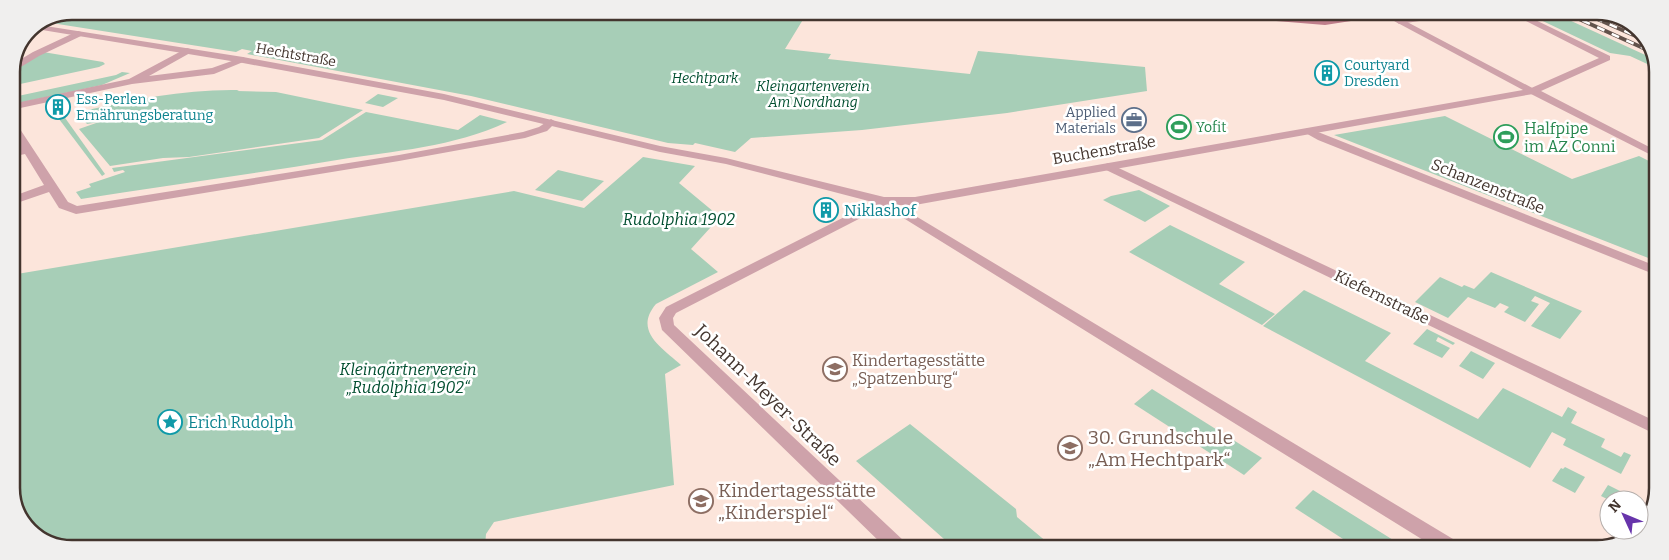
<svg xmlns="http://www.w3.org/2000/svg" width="1669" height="560" font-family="Bitter,serif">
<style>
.green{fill:#a7ceb7}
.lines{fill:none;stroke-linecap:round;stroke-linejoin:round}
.minor{fill:#cea2aa;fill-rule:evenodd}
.tertiary{fill:#cea2aa;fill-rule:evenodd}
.secondary{fill:#be7e8b;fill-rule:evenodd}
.rail-casing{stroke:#62524b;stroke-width:4}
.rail{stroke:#fff;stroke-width:2.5;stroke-dasharray:8;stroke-linecap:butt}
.labels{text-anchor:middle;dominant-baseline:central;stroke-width:5;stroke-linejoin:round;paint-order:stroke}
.far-street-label{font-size:14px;fill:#43352e;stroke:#fff}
.far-culture-label{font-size:14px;fill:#0d838f;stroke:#fff;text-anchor:start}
.far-park-label{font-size:14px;font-style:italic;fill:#004e2f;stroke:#fff}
.far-service-label{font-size:14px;fill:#4e5e75;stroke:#fff;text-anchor:end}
.far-leisure-label{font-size:14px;fill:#27864d;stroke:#fff;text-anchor:start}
.leisure-label{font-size:16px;fill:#27864d;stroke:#fff;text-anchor:start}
.street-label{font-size:16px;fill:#43352e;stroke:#fff}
.culture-label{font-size:16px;fill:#0d838f;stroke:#fff;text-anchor:start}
.park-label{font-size:16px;font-style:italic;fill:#004e2f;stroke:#fff}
.education-label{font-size:16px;fill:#785e54;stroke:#fff;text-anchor:start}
.near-street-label{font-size:19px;fill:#43352e;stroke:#fff}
.near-education-label{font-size:19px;fill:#785e54;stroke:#fff;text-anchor:start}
.rim{fill:none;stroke:#43352e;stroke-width:2.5}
</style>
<rect width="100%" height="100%" fill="#fce5db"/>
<g class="green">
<path d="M72 11 807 13 785 49 831 54 828 59 970 74 978 51 1145 67 1147 91 1007 113 862 130 751 138 735 152 695 143 693 145 668 143 471 96 247 54 252 51 242 49 236 52 45 22Z"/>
<path d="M1528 14H1556L1654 59 1658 69 1630 56 1610 53Z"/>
<path d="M43 52 103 62 105 64 99 67 11 86V74L14 71Z"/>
<path d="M122 72 130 73 102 85 14 104 11 103V89L18 87V96L116 75Z"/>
<path d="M239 90 237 91 276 92 363 110 319 138 189 157 163 158 110 166 79 129 99 122 87 124 82 118 88 116 83 111C135 99 186 89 239 90Z"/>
<path d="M378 94 398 98 383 107 365 103Z"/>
<path d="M366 112 458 130 480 115 507 122C454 147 394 151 337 160 252 174 166 186 81 199L76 192 91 187 89 184 125 172 123 170 114 172 112 168 322 140Z"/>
<path d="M56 115H63L105 174 102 176Z"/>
<path d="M1445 116 1572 179 1639 156 1657 165 1656 261 1334 135Z"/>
<path d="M643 157 695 166 679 183 720 217 691 249 718 272 656 304C633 331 662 348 681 365L665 374 674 485 494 522 486 534 485 546H53L24 525 11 492V275L514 191 584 208Z"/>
<path d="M558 170 604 181 582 201 535 190Z"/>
<path d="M1139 190 1170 206 1145 222 1103 200 1111 196Z"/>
<path d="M1170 225 1245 262 1219 284 1275 314 1262 325 1129 252Z"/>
<path d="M1491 272 1582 311 1560 339 1531 326 1550 303 1535 296 1531 301 1539 304 1525 322 1504 312 1509 307 1500 303 1495 308 1468 297 1448 318 1415 302 1440 277 1462 287 1464 285 1474 289Z"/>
<path d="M1304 290 1391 333 1365 361 1478 419 1503 388 1562 417 1568 407 1577 412 1571 423 1605 439 1601 447 1621 457 1624 452 1631 455 1621 474 1563 445 1566 439 1552 432 1530 468 1263 326Z"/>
<path d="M1427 329 1455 343 1453 345 1438 337 1436 341 1450 348 1442 358 1413 344Z"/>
<path d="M1471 351 1495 363 1483 379 1459 366Z"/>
<path d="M1152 389 1262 458 1244 475 1134 404Z"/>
<path d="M910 424 1016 509 1017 517 1054 548 953 547 856 461Z"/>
<path d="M1565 467 1585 477 1575 493 1552 481 1561 468 1563 469Z"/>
<path d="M1608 485 1638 500H1609L1601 496Z"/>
<path d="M1313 490 1406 548H1357L1295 508Z"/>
</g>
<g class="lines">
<g class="minor">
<path d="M1429 14H1451L1447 17 1399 24 1395 21 1399 18Z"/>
<path d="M1512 14H1523L1610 56V60L1541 91 1657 151V158L1529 93 1528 91 1529 89 1599 58Z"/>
<path d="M78 31 81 32V36L39 56 11 73 13 64 33 52Z"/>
<path d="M187 48 190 49V53L149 76 212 68 243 57 248 60 214 74 132 84 11 110V104L129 79Z"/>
<path d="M551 119 556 122 547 131 525 138 399 161 76 214 59 208 49 192 11 205V197L44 185 25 154 11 157V150L21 148 11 132V120L16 123 68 202 77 206 399 155 523 132 539 127Z"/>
<path d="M1308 128 1656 266V275L1318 140 1302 131Z"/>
<path d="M1108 163 1655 421V434L1104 169 1102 167 1104 165Z"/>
<path d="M884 197 1458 542 1460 548H1436L884 206 676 313 673 318 674 325 904 541 906 547H885L662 330 659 318 666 307Z"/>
</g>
<path class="tertiary" d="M1381 14H1392L1538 91 1533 94 915 205H884L726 164 660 152 444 100 243 63 30 28 39 25 243 57 444 94 660 146 726 158 884 197H915L1523 90Z"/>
<path class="secondary" d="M1222 14C1255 10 1289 18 1323 19 1342 20 1362 14 1381 14L1377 17 1325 25 1226 17Z"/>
<defs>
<g id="rail">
<path d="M1568 14 1652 52"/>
<path d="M1595 18 1647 41"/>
</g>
</defs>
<use href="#rail" class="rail-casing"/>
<use href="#rail" class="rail"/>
</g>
<defs>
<symbol id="building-ring" viewBox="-11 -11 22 22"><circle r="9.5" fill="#fff" stroke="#0f9aa8" stroke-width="1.5"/><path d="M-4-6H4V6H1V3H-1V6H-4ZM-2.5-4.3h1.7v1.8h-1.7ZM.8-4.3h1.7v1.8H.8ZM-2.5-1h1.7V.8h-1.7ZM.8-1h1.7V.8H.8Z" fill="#0f9aa8"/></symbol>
<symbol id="office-ring" viewBox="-11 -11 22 22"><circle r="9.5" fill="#fff" stroke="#5c6f8a" stroke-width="1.5"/><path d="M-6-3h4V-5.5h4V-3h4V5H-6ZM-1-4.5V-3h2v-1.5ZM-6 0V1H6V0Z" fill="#5c6f8a"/></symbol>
<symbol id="stadium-ring" viewBox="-11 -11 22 22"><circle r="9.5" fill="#fff" stroke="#2e9e5b" stroke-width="1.5"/><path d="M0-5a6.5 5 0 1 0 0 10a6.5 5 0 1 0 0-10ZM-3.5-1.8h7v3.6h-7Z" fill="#2e9e5b"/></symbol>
<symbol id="school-ring" viewBox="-11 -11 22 22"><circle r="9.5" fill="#fff" stroke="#8d6e63" stroke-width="1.5"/><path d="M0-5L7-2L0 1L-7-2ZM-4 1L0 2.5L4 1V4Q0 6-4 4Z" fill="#8d6e63"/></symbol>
<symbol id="sight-ring" viewBox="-11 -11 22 22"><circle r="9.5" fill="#fff" stroke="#0f9aa8" stroke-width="1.5"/><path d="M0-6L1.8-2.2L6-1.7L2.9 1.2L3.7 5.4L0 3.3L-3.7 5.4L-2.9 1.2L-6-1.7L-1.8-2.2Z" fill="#0f9aa8"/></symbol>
</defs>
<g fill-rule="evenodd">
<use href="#building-ring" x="1313" y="59" width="28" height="28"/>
<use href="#building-ring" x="44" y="93" width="28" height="28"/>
<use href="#office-ring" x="1120" y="106" width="28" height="28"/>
<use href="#stadium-ring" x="1165" y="113" width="28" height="28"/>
<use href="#stadium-ring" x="1492" y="123" width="28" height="28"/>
<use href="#building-ring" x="812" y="196" width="28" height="28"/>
<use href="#school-ring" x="821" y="355" width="28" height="28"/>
<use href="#sight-ring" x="156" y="408" width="28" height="28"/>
<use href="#school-ring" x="1056" y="434" width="28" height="28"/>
<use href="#school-ring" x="687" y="487" width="28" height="28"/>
</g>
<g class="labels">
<g class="far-street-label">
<text transform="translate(296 55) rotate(10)">Hechtstraße</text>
</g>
<g class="far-culture-label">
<text x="1344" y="65">Courtyard<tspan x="1344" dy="16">Dresden</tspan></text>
<text x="76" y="99">Ess-Perlen -<tspan x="76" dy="16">Ernährungsberatung</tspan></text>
</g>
<g class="far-park-label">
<text x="705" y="78">Hechtpark</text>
<text x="813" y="86">Kleingartenverein<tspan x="813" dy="16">Am Nordhang</tspan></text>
</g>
<g class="far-service-label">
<text x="1116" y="112">Applied<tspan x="1116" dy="16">Materials</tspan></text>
</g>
<g class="far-leisure-label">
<text x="1196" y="127">Yofit</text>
</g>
<g class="leisure-label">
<text x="1524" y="128">Halfpipe<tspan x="1524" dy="18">im AZ Conni</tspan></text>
</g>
<g class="street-label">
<text transform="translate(1104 150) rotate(-10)">Buchenstraße</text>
<text transform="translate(1488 186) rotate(22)">Schanzenstraße</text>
<text transform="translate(1382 297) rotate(26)">Kiefernstraße</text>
</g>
<g class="culture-label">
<text x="844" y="210">Niklashof</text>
<text x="188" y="422">Erich Rudolph</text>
</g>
<g class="park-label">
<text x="679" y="219">Rudolphia 1902</text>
<text x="408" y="369">Kleingärtnerverein<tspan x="408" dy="18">„Rudolphia 1902“</tspan></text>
</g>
<g class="education-label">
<text x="852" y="360">Kindertagesstätte<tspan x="852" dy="18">„Spatzenburg“</tspan></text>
</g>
<g class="near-street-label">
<text transform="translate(768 395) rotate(44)">Johann-Meyer-Straße</text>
</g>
<g class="near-education-label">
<text x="1088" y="437">30. Grundschule<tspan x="1088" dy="22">„Am Hechtpark“</tspan></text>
<text x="718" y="490">Kindertagesstätte<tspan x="718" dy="22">„Kinderspiel“</tspan></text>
</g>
</g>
<path d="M0 0H1669V560H0ZM72 20H1597A52 52 0 0 1 1649 72V488A52 52 0 0 1 1597 540H72A52 52 0 0 1 20 488V72A52 52 0 0 1 72 20Z" fill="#f0efee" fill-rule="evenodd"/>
<path class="rim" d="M72 20H1597A52 52 0 0 1 1649 72V488A52 52 0 0 1 1597 540H72A52 52 0 0 1 20 488V72A52 52 0 0 1 72 20Z"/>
<g transform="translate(1624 515) rotate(314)"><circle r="24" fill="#ffffff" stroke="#b4aeab"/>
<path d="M0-4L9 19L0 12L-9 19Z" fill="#6734ab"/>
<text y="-8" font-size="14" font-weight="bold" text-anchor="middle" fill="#43352e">N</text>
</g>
</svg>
